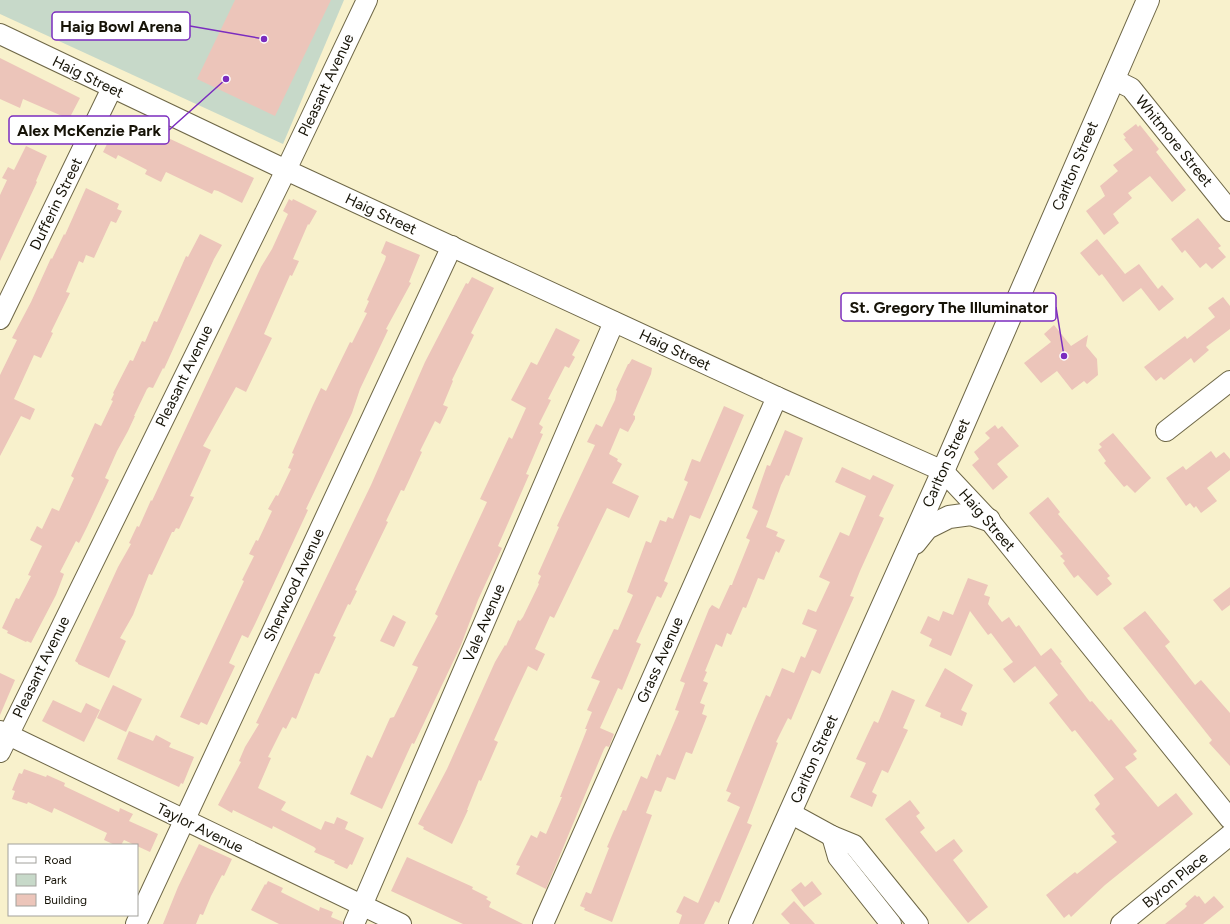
<svg xmlns="http://www.w3.org/2000/svg" width="1230" height="924" font-family="Figtree,sans-serif">
<style>
.green{fill:#c7d9c9}
.building{fill:#ecc5ba}
.lines{fill:none;stroke-linecap:round;stroke-linejoin:round}
.street-casing{stroke:#6e6747;stroke-width:22}
.secondary-casing{stroke:#6e6747;stroke-width:24}
.street{stroke:#fff;stroke-width:20}
.secondary{stroke:#fff;stroke-width:22}
.labels{text-anchor:middle;dominant-baseline:central;stroke-width:3;stroke-linejoin:round;paint-order:stroke}
.street-label{font-size:15px;fill:#161307;stroke:#fff}
.leader{fill:none;stroke:#7b2cbf;stroke-width:1.5}
.callout-dot{fill:#7b2cbf;stroke:#fff;stroke-width:1.5}
.callout{fill:#fff;stroke:#7b2cbf;stroke-width:1.5}
.callout-label{font-size:16px;text-anchor:middle;font-weight:bold;fill:#161307}
</style>
<rect width="100%" height="100%" fill="#f8f1cc"/>
<path class="green" d="M0 0H344L283 144 0 14Z"/>
<g class="building">
<path d="M235 0H331L275 116 197 79Z"/>
<path d="M0 58 80 98 69 119 23 99 20 108 0 99Z"/>
<path d="M123 117 254 178 242 203 218 191 214 190 212 194 166 172 161 182 145 174 147 170 118 155 116 159 103 152 119 120 121 121Z"/>
<path d="M1136 124 1138 127 1140 125 1159 149 1156 152 1186 190 1172 202 1150 176 1128 193 1132 198 1113 214 1119 223 1104 235 1086 211 1105 196 1100 186 1118 171 1113 165 1133 150 1124 139 1126 138 1123 134Z"/>
<path d="M26 146 47 156 36 181 37 182 0 261V195L7 180 2 178 8 167 14 170Z"/>
<path d="M86 188 119 204 117 209 122 211 116 223 111 221 94 258 86 255 83 263 79 261 66 292 70 293 51 332 53 333 41 358 34 355 14 399 35 409 30 420 21 416 0 456V375L17 340 12 338 31 302 51 258 52 259 64 234 65 235Z"/>
<path d="M289 199 292 201 293 199 317 211 309 225 308 224 293 259 299 261 292 276 290 275 264 334 272 338 246 392 236 387 203 446 211 450 190 496 194 497 179 529 176 528 174 532H172L152 575 149 574 133 615 120 638 126 641 109 678 78 664V663L75 661 118 567 131 544 129 543 137 526 139 527 151 500 152 501 261 267 272 249 288 214 283 211Z"/>
<path d="M1198 218 1221 246 1218 248 1226 257 1212 269 1206 263 1200 268 1185 250 1182 253 1171 239Z"/>
<path d="M200 234 222 245 214 259 164 369 163 368 153 388 149 387 147 389 134 416H135L128 431 117 451 105 478 109 480 87 527 79 543 76 541 60 572 64 574 56 595 31 643 27 641 26 642 7 633 8 631 2 628 16 598 19 599 31 576 28 575 42 546 30 540 37 526 42 529 52 508 59 511 74 478 71 476 95 423 101 426 113 401 111 400 114 394 113 393 130 360 133 361 142 341 145 342 154 321 157 322 186 256 188 257Z"/>
<path d="M1097 239 1125 274 1139 264 1158 289 1162 285 1174 299 1159 311 1141 288 1123 302 1102 274 1099 276 1080 253Z"/>
<path d="M386 241 420 255 409 282 411 283 386 329 388 330 360 389 352 413 306 509 308 510 255 624 248 638 242 635 229 663 235 666 207 725 201 722 199 725 180 717 244 581 242 580 254 556 249 554 256 540 258 541 272 511 268 509 276 495 278 496 291 469 288 468 294 454 292 453 313 405 321 388 326 391 350 342 352 343 367 313 364 312 369 301 367 300 385 260 386 256 381 253Z"/>
<path d="M472 277 494 288 471 333 474 335 452 380 453 381 443 405 448 407 440 424 435 421 420 451 422 452 404 491 401 490 386 521 388 522 355 590 357 591 350 605 348 604 333 636 336 637 319 674 315 673 296 719 292 717 286 729 283 727 268 757 271 758 258 788 286 802 281 810 321 830 325 821 334 824 337 817 348 822 345 829 364 838 352 865 350 864 347 869 334 863 335 861 314 852 316 849 314 847 273 826 272 829 233 810 232 813 218 805 241 762 239 761 245 747 259 724 256 723 371 485 425 362 466 283 468 284Z"/>
<path d="M1223 297 1230 306V329L1206 347 1209 350 1194 363 1191 358 1164 380 1161 377 1156 381 1144 367 1185 336 1187 339 1215 317 1208 308Z"/>
<path d="M1054 325 1071 346 1088 335 1086 346 1097 359 1098 375 1087 384 1084 381 1072 390 1057 371 1041 383 1024 363 1051 342 1044 334Z"/>
<path d="M556 328 580 340 572 355 575 357 569 368 565 366 548 399 551 400 539 424 543 427 540 433 543 434 526 474 529 475 498 546 502 548 478 600 461 645 414 744 412 743 382 809 350 794 367 755 372 758 390 718 394 717 417 670 418 667 412 665 438 616 435 614 487 502 480 499 509 437 512 439 526 408 511 400 531 362 537 365Z"/>
<path d="M632 359 652 368 651 374 633 415 635 416V419L628 432 620 428 609 454 618 459 617 461 622 464 612 483 639 496 629 518 607 508 554 618 550 616 535 649 545 654 537 671 528 666 513 698 494 740 498 742 481 781 479 780 467 810H468L452 844 423 829 424 827 418 824 447 769 495 662 505 645 506 646 518 620 520 621 523 617 539 584 538 583 541 576 538 574 559 527 557 526 595 445 587 442 596 424 602 427 615 400 617 391 616 390 628 364H629Z"/>
<path d="M724 406 744 415 700 519 690 515 664 581 668 583 661 598 657 596 636 642 641 644 622 690 618 688 600 728 614 734 609 747 606 746 604 749 546 889 516 874 520 866 516 865 531 835 537 838 540 831 546 834 562 797H560L587 729H585L592 712 587 710 600 681 591 678 614 629 618 630 633 595 627 592 646 541 651 543 660 520 666 522 668 517 673 519 688 482 684 480 692 459 700 462Z"/>
<path d="M995 425 998 429 1002 426 1019 446 997 464 1008 477 993 490 972 465 979 459 974 452 990 438 985 433Z"/>
<path d="M785 430 803 438 789 476 786 475 781 485 766 527 778 532 776 536 785 540 779 553 776 551 764 580 758 578 746 608 743 607 731 635 727 633 722 647 716 644 705 671 707 672 703 681 708 683 700 703 705 705 702 714 707 716 692 754 686 752 675 780 667 777 661 792 655 790 646 813 652 815 612 922 584 910 585 908 580 906 586 892 591 894 609 848 607 847 623 810 626 811 641 776 647 779 657 754 660 756 679 711 675 710 685 683 680 681 709 609 712 605 719 609 730 585H732L733 582 750 540 746 538 758 511 752 508 767 465 770 466Z"/>
<path d="M1113 433 1151 478 1135 493 1127 485 1124 487 1104 463 1106 461 1098 450 1102 447 1099 444Z"/>
<path d="M1211 451 1216 458 1224 452 1230 459V470L1207 488 1217 501 1201 513 1196 506 1194 508 1190 503 1186 506 1166 478 1183 466 1186 470Z"/>
<path d="M842 467 870 480 873 475 894 485 879 516 884 518 860 571 850 596 854 597 823 667 820 674 812 670 791 720 788 718 776 742 778 743 747 823 752 825 719 903 715 901 704 924H679L682 915 676 912 684 896 698 903 740 807 727 801 731 793 726 791 754 723 766 695 770 697 782 668 794 673 801 656 805 658 817 630 802 624 808 609 816 612 830 582 819 577 840 532 849 536 866 496 835 482Z"/>
<path d="M1048 497 1060 512 1058 514 1110 576 1107 578 1112 584 1097 596 1078 575 1074 578 1063 563 1065 561 1060 556 1063 554 1029 513Z"/>
<path d="M968 578 988 585 984 595 990 597 988 604 1002 622 1009 617 1016 627 1019 625 1041 656 1051 648 1062 662 1060 663 1090 702 1092 701 1109 721 1111 719 1137 751 1133 754 1137 759 1125 767 1158 807 1176 793 1193 814 1105 885 1071 917 1069 914 1064 918 1046 895 1075 872 1077 874 1117 842 1111 836 1115 834 1095 809 1100 804 1094 795 1114 779 1075 730 1072 732 1049 703 1058 695 1035 666 1014 683 1003 669 1013 662 991 633 988 635 970 611 951 656 929 646 932 639 920 633 928 616 939 621 943 611 953 615Z"/>
<path d="M1230 587V605L1222 611 1213 600Z"/>
<path d="M1145 611 1170 642 1165 646 1195 685 1201 680 1230 713V766L1209 743 1212 740 1123 628Z"/>
<path d="M393 615 406 622 394 647 380 641Z"/>
<path d="M945 668 973 685 961 710 967 713 962 726 940 717 941 713 925 706Z"/>
<path d="M0 673 15 680 0 715Z"/>
<path d="M113 685 142 699 126 732 97 718Z"/>
<path d="M892 690 915 700 903 728 908 730 888 773 882 770 872 792 877 795 872 807 850 797 866 763 856 759 874 721 878 723Z"/>
<path d="M53 700 81 713 86 703 100 710 84 742 42 721Z"/>
<path d="M129 731 153 741 156 735 171 743 169 747 194 757 183 784 181 783 179 787 117 759Z"/>
<path d="M24 769 46 777 47 775 65 783 64 786 119 812 120 808 133 814 129 821 158 834 150 852 124 840 121 845H115L104 840 107 833 54 808 52 813 28 802 27 804 12 799 15 791 12 790 19 773 22 774Z"/>
<path d="M910 800 920 813 916 816 925 828 920 832 936 852 954 839 963 851 953 860 988 907 968 923 885 819Z"/>
<path d="M199 844 232 859 224 876 222 875 211 896 203 915 200 914 196 924H163L178 887Z"/>
<path d="M407 857 473 887 472 889 488 897 486 899 491 902 489 907 523 924H463L391 891Z"/>
<path d="M268 881 283 888 281 892 319 911 320 907 333 912 331 917 343 922V924H279L251 910 265 884 266 885Z"/>
<path d="M812 881 822 894 804 907 791 890 801 882 805 887Z"/>
<path d="M1195 895 1197 897 1199 896 1205 904 1214 896 1224 907 1203 924H1165L1184 909 1187 906 1185 904Z"/>
<path d="M794 901 815 924H790L781 914Z"/>
</g>
<g class="lines">
<defs>
<g id="street">
<path d="M0 34 286 170 777 397 943 471 989 520 1230 819"/>
<path d="M1113 79 1131 88 1230 211"/>
<path d="M0 319 112 88"/>
<path d="M1166 431 1230 381"/>
<path d="M0 731 401 924"/>
<path d="M0 752 286 170 367 0"/>
<path d="M790 813 832 836 854 845 918 924"/>
<path d="M832 836 838 857 891 924"/>
<path d="M136 924 452 246"/>
<path d="M354 924 614 322"/>
<path d="M543 924 777 397"/>
<path d="M1121 924 1230 835"/>
</g>
<g id="secondary">
<path d="M915 543 927 528 949 517 971 514 989 520"/>
<path d="M740 924 943 471 1148 0"/>
</g>
</defs>
<use href="#street" class="street-casing"/>
<use href="#secondary" class="secondary-casing"/>
<use href="#street" class="street"/>
<use href="#secondary" class="secondary"/>
</g>
<g class="labels">
<g class="street-label">
<text transform="translate(88 77) rotate(26)">Haig Street</text>
<text transform="translate(326 85) rotate(-65)">Pleasant Avenue</text>
<text transform="translate(1174 141) rotate(51)">Whitmore Street</text>
<text transform="translate(1075 166) rotate(-67)">Carlton Street</text>
<text transform="translate(56 204) rotate(-64)">Dufferin Street</text>
<text transform="translate(381 214) rotate(25)">Haig Street</text>
<text transform="translate(675 350) rotate(25)">Haig Street</text>
<text transform="translate(184 376) rotate(-64)">Pleasant Avenue</text>
<text transform="translate(946 463) rotate(-66)">Carlton Street</text>
<text transform="translate(987 520) rotate(49)">Haig Street</text>
<text transform="translate(294 585) rotate(-65)">Sherwood Avenue</text>
<text transform="translate(484 623) rotate(-67)">Vale Avenue</text>
<text transform="translate(660 660) rotate(-66)">Grass Avenue</text>
<text transform="translate(41 667) rotate(-64)">Pleasant Avenue</text>
<text transform="translate(814 759) rotate(-66)">Carlton Street</text>
<text transform="translate(200 828) rotate(26)">Taylor Avenue</text>
<text transform="translate(1175 880) rotate(-39)">Byron Place</text>
</g>
</g>
<path class="leader" d="M264 39L190 26M226 79L169 130M1064 356L1056 307"/>
<g class="callout-dot">
<circle cx="264" cy="39" r="4"/>
<circle cx="226" cy="79" r="4"/>
<circle cx="1064" cy="356" r="4"/>
</g>
<g class="callout">
<rect x="52" y="12" width="138" height="28" rx="4"/>
<rect x="9" y="116" width="160" height="28" rx="4"/>
<rect x="841" y="293" width="215" height="28" rx="4"/>
</g>
<g class="callout-label">
<text x="121" y="32">Haig Bowl Arena</text>
<text x="89" y="136">Alex McKenzie Park</text>
<text x="949" y="313">St. Gregory The Illuminator</text>
</g>
<rect x="8" y="844" width="130" height="72" fill="#ffffff" stroke="#a2a19c"/>
<rect x="16" y="857" width="20" height="6" fill="#ffffff" stroke="#a2a19c"/>
<text x="44" y="864" font-size="12" fill="#161307">Road</text>
<rect x="16" y="874" width="20" height="12" fill="#c7d9c9" stroke="#a2a19c"/>
<text x="44" y="884" font-size="12" fill="#161307">Park</text>
<rect x="16" y="894" width="20" height="12" fill="#ecc5ba" stroke="#a2a19c"/>
<text x="44" y="904" font-size="12" fill="#161307">Building</text>
</svg>
